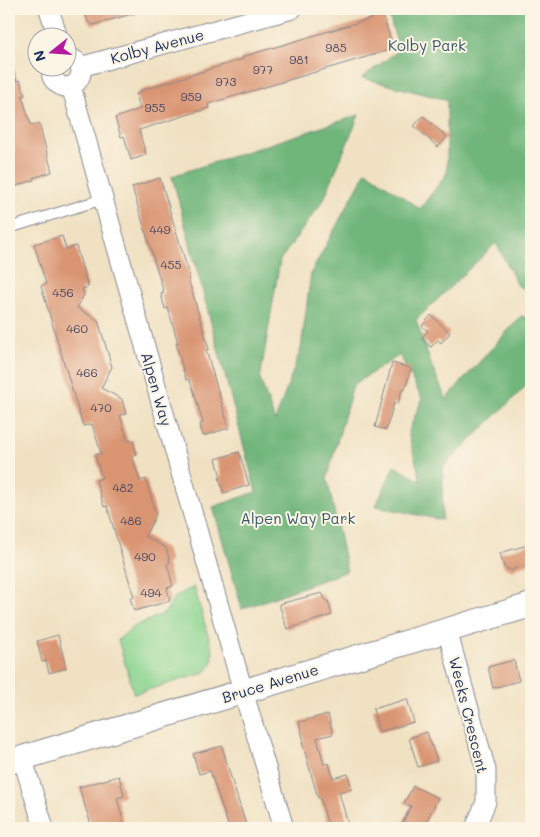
<svg xmlns="http://www.w3.org/2000/svg" width="540" height="837" font-family="Mali,sans-serif">
<style>
.green{fill:#8bd490;stroke:#538277}
.forest{fill:#70b67a;stroke:#46726c}
.building{fill:#d99472}
.lines{fill:none;stroke-linecap:round;stroke-linejoin:round}
.service-casing{stroke:#868890;stroke-width:12}
.minor-casing{stroke:#868890;stroke-width:21}
.tertiary-casing{stroke:#868890;stroke-width:26}
.service{stroke:#fff;stroke-width:10}
.minor{stroke:#fff;stroke-width:19}
.tertiary{stroke:#fff;stroke-width:24}
.labels{text-anchor:middle;dominant-baseline:central;stroke-width:4;stroke-linejoin:round;paint-order:stroke}
.number-label{font-size:12px;fill:#4a4863}
.park-label{font-size:15px;fill:#37586a;stroke:#fcf5e5}
.street-label{font-size:15px;fill:#1b2f5e;stroke:#fcf5e5}
</style>
<rect width="100%" height="100%" fill="#fcf5e5"/>
<filter id="ink" filterUnits="userSpaceOnUse"><feTurbulence type="fractalNoise" baseFrequency=".02" numOctaves="2"/><feDisplacementMap in="SourceGraphic" scale="10" xChannelSelector="R" yChannelSelector="G"/><feConvolveMatrix kernelMatrix="1 2 1 2 8 2 1 2 1" color-interpolation-filters="sRGB"/></filter>
<filter id="wash" filterUnits="userSpaceOnUse"><feTurbulence type="fractalNoise" baseFrequency=".0096" numOctaves="4" result="noise"/><feDisplacementMap in="SourceGraphic" scale="20" xChannelSelector="R" yChannelSelector="G"/><feGaussianBlur stdDeviation="1.12" result="paint"/><feColorMatrix in="noise" values="0 0 0 0 0 0 0 0 0 0 0 0 0 0 0 0 0 1.4 0 .05"/><feComposite in="paint" operator="in"/></filter>
<g filter="url(#wash)">
<rect width="100%" height="100%" fill="#f0e1c2"/>
<path class="green" d="M194 587 213 652 212 664 204 673 134 694 118 640 133 627 165 613 175 597Z"/>
<path class="forest" d="M387 9H531V291L518 286 496 243 416 320 432 367 446 399 521 316 531 318V381L443 467 442 520 376 506 394 466 421 481 408 433 422 399 400 355 353 385 327 478 347 571 242 609 213 507 256 492 172 176 359 115 323 201 280 260 260 379 275 421 301 349 311 273 366 171 420 209 447 173V100L362 78 399 50Z"/>
<g id="blocks">
<g class="building">
<path d="M84 9H135V13L93 25 88 22Z"/>
<path d="M383 15 393 49 208 104 209 108 139 130 146 155 131 160 124 136 121 137 115 118 140 109 136 94 140 93 139 91 243 59 242 57Z"/>
<path d="M9 65H12L17 81 20 80 25 95 22 96 31 125 39 123 52 172 33 178 34 180 16 186 13 176 9 177Z"/>
<path d="M423 116 447 137 438 147 414 126Z"/>
<path d="M160 178 190 277 188 278 209 349 206 350 229 428 203 436 200 424 203 423 194 392 189 379 186 380 180 358 176 343H178L168 308 165 309 161 294 164 293 132 187Z"/>
<path d="M62 236 66 249 76 246 88 287 82 289 84 295 77 308 98 320 112 367 101 388 122 399 126 414 120 415 128 441 133 440 137 454 132 456 140 481 146 479 156 515 145 536 166 548 170 562 167 564 173 586 167 588 170 601 134 611 130 598 134 597 107 506 104 507 96 480 102 478 95 455 101 453 92 424 83 426 41 286 46 284 34 244Z"/>
<path d="M431 315 450 333 441 343 438 340 431 347 421 338 428 331 422 326Z"/>
<path d="M392 363 411 368 405 390 402 389 398 404 394 403 386 430 375 427Z"/>
<path d="M239 452 249 485 224 493 219 478 221 477 216 459Z"/>
<path d="M531 544V563L515 568 513 571 504 567 500 553Z"/>
<path d="M322 593 326 601H328L332 615 287 629 279 604Z"/>
<path d="M58 635 66 668 49 673 46 661 42 662 37 641Z"/>
<path d="M514 660 519 681 493 688 488 667Z"/>
<path d="M407 699 414 722 379 732 373 709Z"/>
<path d="M328 714 333 734 317 738 324 764 329 763 333 778 348 774 352 789 339 792 349 828H330L328 825 320 798H318L302 742H304L299 722Z"/>
<path d="M427 732 437 761 418 767 409 738Z"/>
<path d="M222 746 230 774 247 828H229L210 771 199 774 193 754Z"/>
<path d="M119 776 124 796 117 798 125 828H92L79 787Z"/>
<path d="M413 786 438 798 423 828H400L411 806 404 803Z"/>
</g>
</g>
</g>
<g filter="url(#ink)">
<use href="#blocks" fill-opacity="0" stroke="#868890" stroke-width="1"/>
<g class="lines">
<defs>
<path id="service" d="M9 228 103 199"/>
<g id="minor">
<path d="M49 9 58 38"/>
<path d="M80 67 292 9"/>
<path d="M52 68C51 73 51 78 56 82 73 100 96 65 68 57"/>
<path d="M71 86 243 691 284 828"/>
<path d="M447 630 486 770V802L475 828"/>
<path d="M22 757 44 828"/>
</g>
<path id="tertiary" d="M9 762 531 605"/>
</defs>
<use href="#service" class="service-casing"/>
<use href="#minor" class="minor-casing"/>
<use href="#tertiary" class="tertiary-casing"/>
<use href="#service" class="service"/>
<use href="#minor" class="minor"/>
<use href="#tertiary" class="tertiary"/>
</g>
</g>
<g class="labels">
<g class="number-label">
<text x="336" y="47">985</text>
<text x="299" y="59">981</text>
<text x="263" y="69">977</text>
<text x="226" y="81">973</text>
<text x="191" y="96">959</text>
<text x="155" y="107">955</text>
<text x="160" y="229">449</text>
<text x="171" y="264">455</text>
<text x="63" y="292">456</text>
<text x="77" y="328">460</text>
<text x="87" y="372">466</text>
<text x="101" y="407">470</text>
<text x="123" y="487">482</text>
<text x="131" y="520">486</text>
<text x="145" y="556">490</text>
<text x="151" y="592">494</text>
</g>
<g class="park-label">
<text x="427" y="45">Kolby Park</text>
<text x="298" y="518">Alpen Way Park</text>
</g>
<g class="street-label">
<text transform="translate(157 46) rotate(-15)">Kolby Avenue</text>
<text transform="translate(157 389) rotate(74)">Alpen Way</text>
<text transform="translate(270 683) rotate(-17)">Bruce Avenue</text>
<text transform="translate(469 715) rotate(76)">Weeks Crescent</text>
</g>
</g>
<rect width="540" height="837" fill="none" stroke="#fcf5e5" stroke-width="30"/>
<g transform="translate(52 52) rotate(253)"><circle r="24" fill="#fcf5e5" stroke="#a2a6af"/>
<path d="M0-4L9 19L0 12L-9 19Z" fill="#b5179e"/>
<text y="-8" font-size="14" font-weight="bold" text-anchor="middle" fill="#1b2f5e">N</text>
</g>
</svg>
